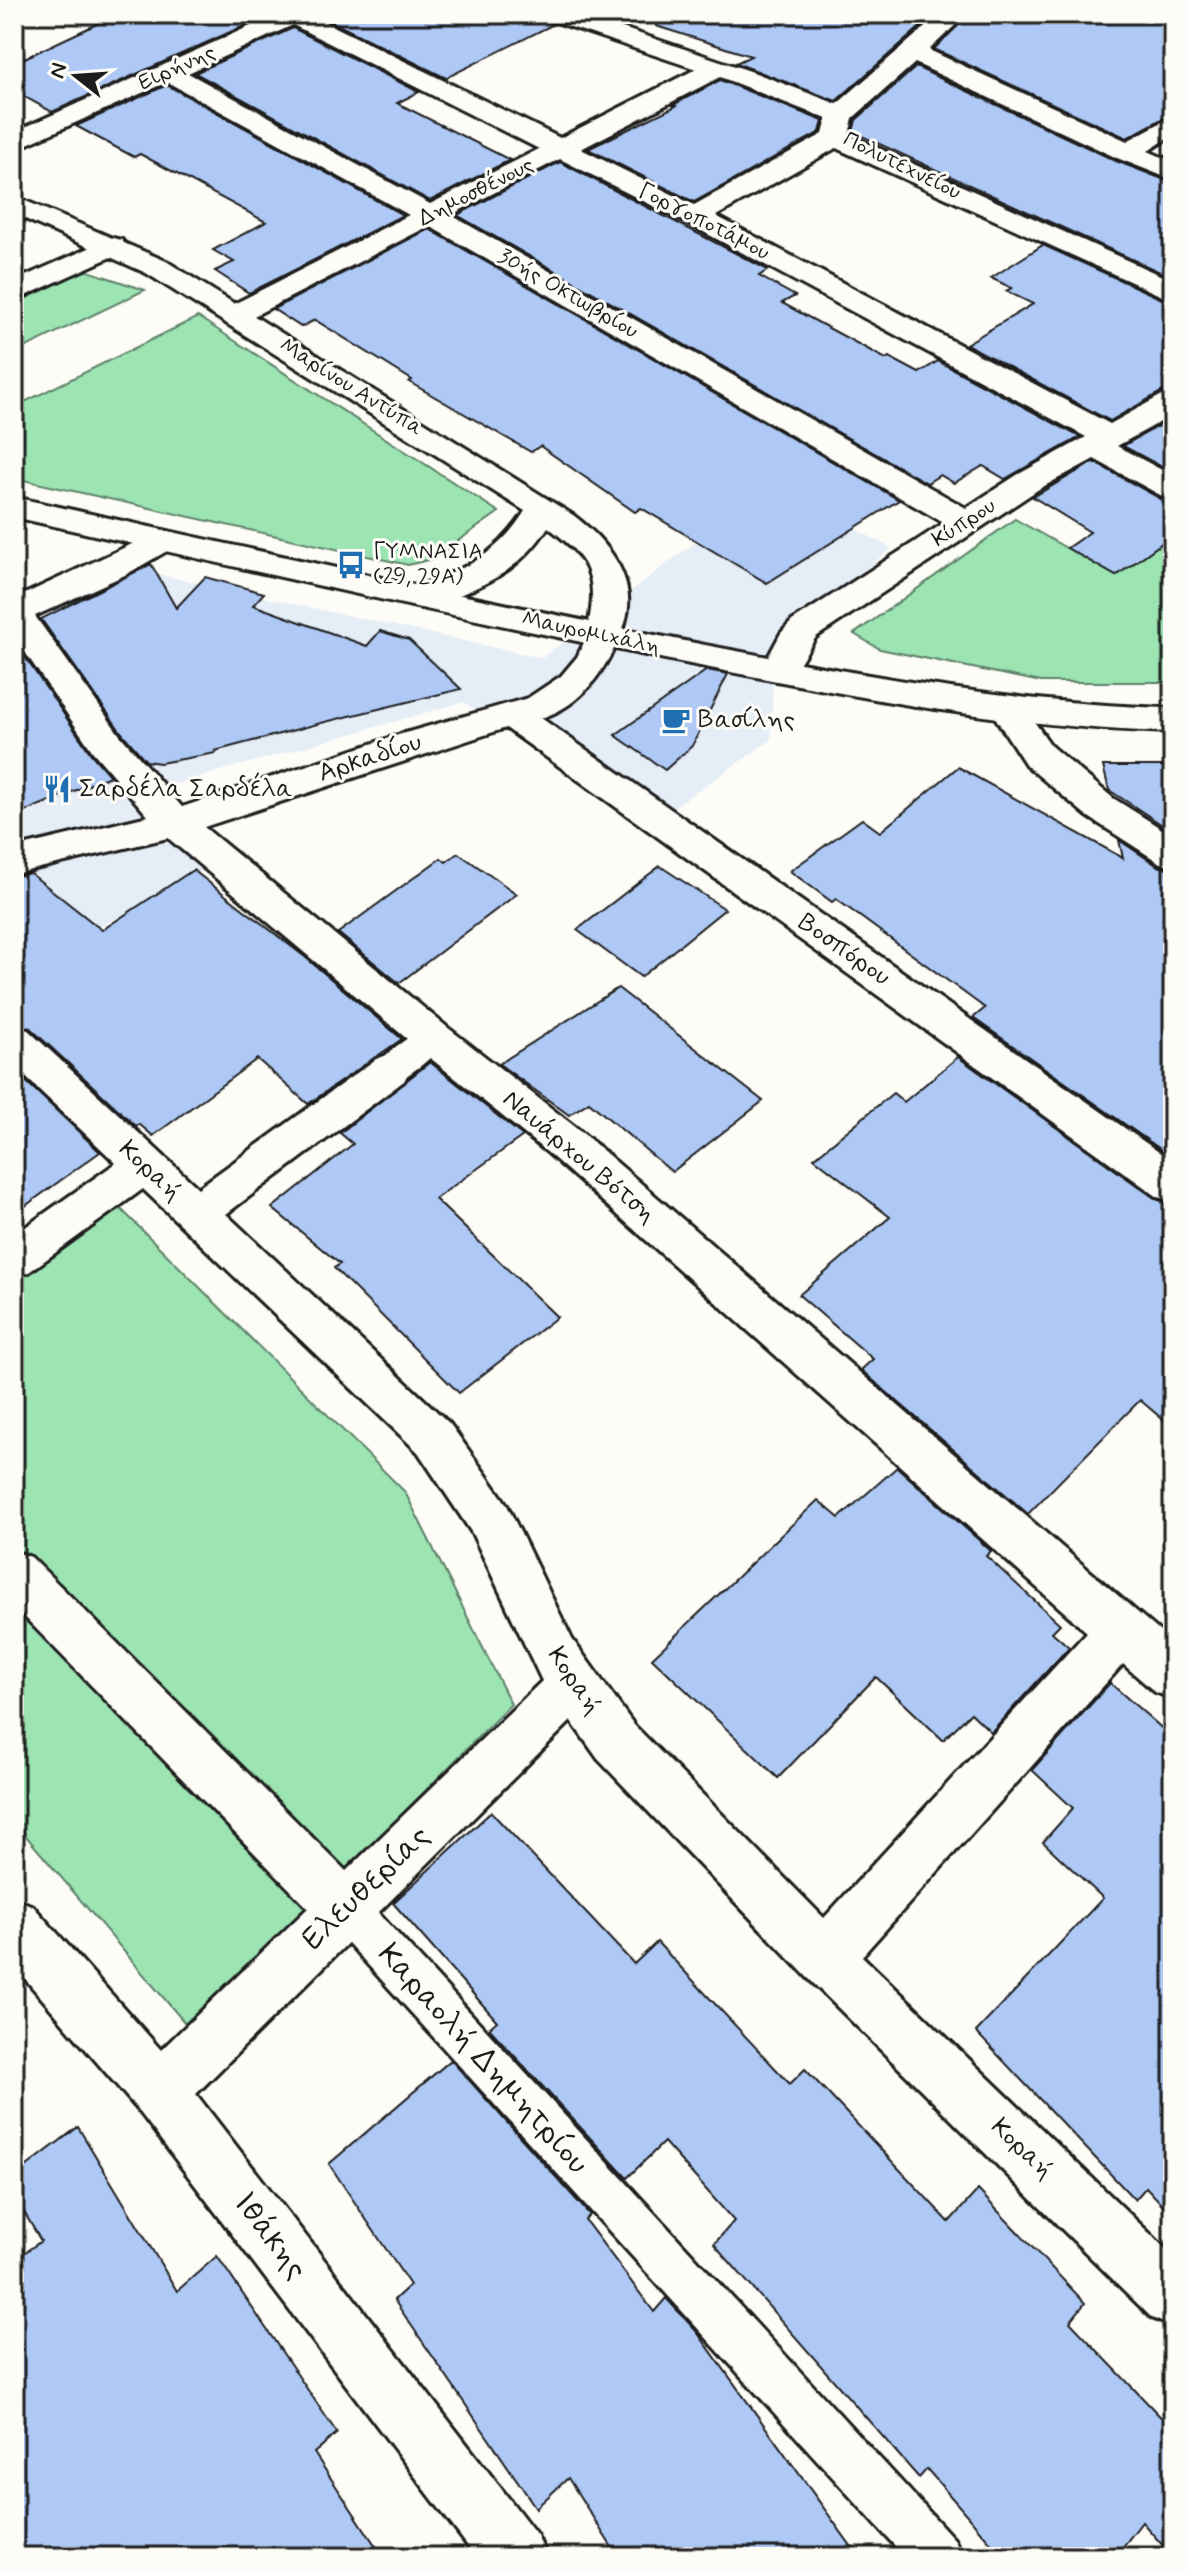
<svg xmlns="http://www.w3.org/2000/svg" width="1187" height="2571" font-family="Mynerve,sans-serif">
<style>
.built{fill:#e5edf7}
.green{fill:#9ce4b2;stroke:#5c8067;stroke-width:2}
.building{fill:#aec9f6;stroke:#1c1c1c;stroke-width:2}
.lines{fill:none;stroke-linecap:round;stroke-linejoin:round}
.service-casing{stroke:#1c1c1c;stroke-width:6}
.minor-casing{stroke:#1c1c1c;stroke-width:6}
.tertiary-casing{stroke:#1c1c1c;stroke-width:6}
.secondary-casing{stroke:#1c1c1c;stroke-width:6}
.service{fill:#fdfcf7;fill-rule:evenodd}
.minor{fill:#fdfcf7;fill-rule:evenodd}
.tertiary{fill:#fdfcf7;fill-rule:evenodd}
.secondary{fill:#fdfcf7;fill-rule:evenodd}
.labels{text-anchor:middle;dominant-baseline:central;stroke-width:6;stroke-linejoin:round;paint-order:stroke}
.far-street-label{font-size:22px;fill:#1c1c1c;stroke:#fdfcf7}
.far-poi-label{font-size:22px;fill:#1c1c1c;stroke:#fdfcf7;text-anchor:start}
.poi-label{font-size:26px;fill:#1c1c1c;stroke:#fdfcf7;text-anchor:start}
.street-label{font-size:26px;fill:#1c1c1c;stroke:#fdfcf7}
.near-street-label{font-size:32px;fill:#1c1c1c;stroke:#fdfcf7}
</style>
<rect width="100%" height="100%" fill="#fdfcf7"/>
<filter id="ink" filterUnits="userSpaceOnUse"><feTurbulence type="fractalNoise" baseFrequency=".0125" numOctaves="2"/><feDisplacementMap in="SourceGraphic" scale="16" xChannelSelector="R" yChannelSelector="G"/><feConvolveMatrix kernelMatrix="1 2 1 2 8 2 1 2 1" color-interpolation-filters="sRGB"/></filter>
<g filter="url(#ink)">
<path class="built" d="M770 486 892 548 774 644 771 740 655 820 463 702 164 787 201 873 14 973V727L116 691 47 607 139 570 542 658Z"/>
<g class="green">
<path d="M85 270 145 290 14 353V304Z"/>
<path d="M198 317 499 512 432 559 408 565 14 478V407Z"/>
<path d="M1015 519 1116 576 1173 535V682H1041L880 649 854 634Z"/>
<path d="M113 1201 405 1492 511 1704 190 2029 14 1822V1274Z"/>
</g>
<g class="building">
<path d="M118 14H270L52 112 14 91V63Z"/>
<path d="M316 14H541L544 21 554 24 446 78Z"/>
<path d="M657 14H935L836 101 736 63 751 56 656 26Z"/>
<path d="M970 14H1173V113L1127 138 934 49Z"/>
<path d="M293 28 419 92 397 103 510 160 430 201 195 73Z"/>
<path d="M916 67 1116 161 1173 183V278L853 132 856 120Z"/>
<path d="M720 80 823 121 820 132 694 202 588 149 676 106 673 105Z"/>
<path d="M167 85 403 215 249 293 215 271 234 262 213 250 266 222 140 154 134 157 76 126Z"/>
<path d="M560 162 768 270 759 276 795 296 782 303 886 359 889 357 919 373 938 361 1080 437 1005 479 983 466 954 483 940 475 927 483 457 215Z"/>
<path d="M429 229 899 500 767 583 641 508 635 512 540 446 531 452 409 382 412 380 315 320 301 327 273 309Z"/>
<path d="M1043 245 1173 304V390L1161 392 1110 421 966 344 1033 304 1006 291 1012 288 991 278Z"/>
<path d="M1173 418V473L1123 446Z"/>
<path d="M1094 462 1161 499 1173 502V535L1116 576 1067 548 1090 532 1033 497Z"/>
<path d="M151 564 176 608 205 577 264 593 253 605 367 646 380 631 409 640 461 689 325 722 215 751 216 753 160 763 146 761 121 732 41 619Z"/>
<path d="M14 641 91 754 110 776 14 816Z"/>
<path d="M707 670 728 674 692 746 665 770 615 735Z"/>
<path d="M1103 766H1173V832L1109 790Z"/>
<path d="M958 767 1123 858 1119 840 1158 866 1173 870V1158L973 1018 985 1008 836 899 832 902 790 871 862 819 880 832Z"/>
<path d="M458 853 517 894 399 983 338 933 441 858 446 862Z"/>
<path d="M660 866 725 909 641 977 577 930Z"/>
<path d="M193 870 305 957 402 1039 308 1104 257 1059 153 1136 139 1124 136 1126 30 1028 14 1023V877L30 873 102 930Z"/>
<path d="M618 988 763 1101 672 1172 589 1102 569 1115 499 1064Z"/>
<path d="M958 1057 1156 1199 1173 1205V1428L1140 1400 1028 1514 861 1370 873 1359 799 1295 890 1217 814 1158 893 1093 904 1102Z"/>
<path d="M430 1062 523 1136 435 1199 557 1317 459 1393 334 1268 340 1264 272 1208 353 1144 340 1133Z"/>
<path d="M14 1070 100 1152 14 1214Z"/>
<path d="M897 1467 991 1551 986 1556 1060 1624 1052 1632 1069 1647 991 1732 971 1713 943 1740 876 1677 778 1778 652 1658 818 1500 839 1518Z"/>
<path d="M1110 1683 1173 1738V2216L1146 2187 1135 2200 976 2032 1103 1898 1043 1842 1073 1808 1032 1770Z"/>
<path d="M491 1812 634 1964 657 1942 790 2084 805 2069 949 2222 978 2190 1085 2303 1070 2322 1173 2430V2557L1142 2522 1115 2557H1003L927 2469 919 2478 714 2244 734 2221 664 2142 627 2178 489 2028 497 2021 393 1903Z"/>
<path d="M451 2060 590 2215 585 2220 654 2312 666 2298 697 2332 859 2557H618L568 2478 536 2508 394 2300 410 2285 329 2164Z"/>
<path d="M78 2127 177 2291 217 2256 337 2433 314 2453 383 2557H14V2260L41 2241 14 2195V2176Z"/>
</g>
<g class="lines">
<defs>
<g id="service">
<path d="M433 1026 444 1030 449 1038C442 1050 405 1081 392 1082 388 1082 382 1080 379 1079L374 1070C384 1052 414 1032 433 1026Z"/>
<path d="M345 1887 360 1893 955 2540 962 2557H905L330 1923 324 1908 330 1893Z"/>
</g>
<g id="minor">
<path d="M277 14H309L560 138 696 69 547 19 544 14H581L753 72 837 104 940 14H967L929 50 1127 141 1173 116V135L1148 151 1173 162V180L1117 158 915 63 853 118 849 135 1173 281V301L836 148 716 216 1110 424 1162 395 1173 393V415L1117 446 1173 476V499L1162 496 1094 459 1039 489 816 637 790 678 778 681 766 678 761 670 781 633 792 621 944 523 429 226 244 321 234 324 224 321 219 315 224 309 409 215 167 82 14 150V132ZM293 25 539 149 430 204 188 73ZM720 77 827 119 823 134 694 205 581 149ZM560 159 685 222 1086 437 1017 475 966 508 451 215Z"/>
<path d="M112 238 122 240 126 246 122 252 14 301V281Z"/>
<path d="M162 530 174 533 178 540 174 547 127 574 35 616 119 734 182 807 398 735 528 698 561 676 577 657 591 628 603 625 615 628 620 636C604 672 581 706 541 718L1173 1162V1202L1158 1197 506 728 204 827 447 1027 578 1129 1173 1643V1699L1155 1692 1123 1664 862 1956 1173 2256V2327L1152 2318 806 1976 598 1759 571 1721 196 2094 537 2535 547 2557H476L139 2111 14 1966V1898L33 1906 161 2050 308 1908 14 1606V1551L31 1557 346 1871 542 1681 472 1533 418 1452 143 1189 29 1272 14 1277V1235L116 1163 14 1066V1026L28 1030 198 1188 376 1059 390 1054 404 1059 410 1070 404 1081 226 1214 450 1424 506 1503 572 1639 634 1725 824 1918 1087 1632 548 1153 419 1049 168 838 14 874V848L148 816 93 752 14 636V599Z"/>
<path d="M1009 699 1021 703 1052 747 1113 798 1173 836V867L1160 863 1087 816 1026 765 991 711 997 703Z"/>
</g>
<path id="tertiary" d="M14 196 166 261 573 515C614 546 648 592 615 644L603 647 591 644 586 636C599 580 593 561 548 527 517 574 483 586 433 605L421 608 409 605 404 597 409 589C460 571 495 559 525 511L146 273 14 214Z"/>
<path id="secondary" d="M14 497C242 547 471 599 700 644 857 674 1013 704 1173 708V732C1013 728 857 697 700 666 470 621 242 568 14 517Z"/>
</defs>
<use href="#service" class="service-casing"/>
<use href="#minor" class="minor-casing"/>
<use href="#tertiary" class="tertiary-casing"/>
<use href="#secondary" class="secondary-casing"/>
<use href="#service" class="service"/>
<use href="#minor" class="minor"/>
<use href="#tertiary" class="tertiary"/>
<use href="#secondary" class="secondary"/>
</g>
</g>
<defs>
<symbol id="bus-bare" viewBox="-9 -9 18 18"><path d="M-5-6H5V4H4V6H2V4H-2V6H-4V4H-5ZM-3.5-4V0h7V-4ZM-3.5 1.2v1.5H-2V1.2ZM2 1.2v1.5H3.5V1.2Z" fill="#1f6fb2" stroke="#fdfcf7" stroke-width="2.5" paint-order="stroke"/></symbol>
<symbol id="cafe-bare" viewBox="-9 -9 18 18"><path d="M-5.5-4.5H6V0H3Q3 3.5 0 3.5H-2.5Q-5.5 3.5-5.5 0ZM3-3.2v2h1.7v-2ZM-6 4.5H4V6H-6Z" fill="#1f6fb2" stroke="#fdfcf7" stroke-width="2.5" paint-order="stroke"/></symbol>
<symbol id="restaurant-bare" viewBox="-9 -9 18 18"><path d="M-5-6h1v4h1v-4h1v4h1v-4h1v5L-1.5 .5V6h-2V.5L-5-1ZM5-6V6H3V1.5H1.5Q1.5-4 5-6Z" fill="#1f6fb2" stroke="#fdfcf7" stroke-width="2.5" paint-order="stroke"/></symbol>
</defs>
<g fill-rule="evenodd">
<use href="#bus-bare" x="331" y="545" width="40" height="40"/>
<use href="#cafe-bare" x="656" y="700" width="40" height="40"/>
<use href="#restaurant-bare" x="37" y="769" width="40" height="40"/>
</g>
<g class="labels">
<g class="far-street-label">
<text transform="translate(177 68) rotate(-24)">Ειρήνης</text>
<text transform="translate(902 166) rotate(26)">Πολυτεχνείου</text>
<text transform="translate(476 192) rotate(-27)">Δημοσθένους</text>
<text transform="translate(704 222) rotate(27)">Γοργοποτάμου</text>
<text transform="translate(568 294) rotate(30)">30ής Οκτωβρίου</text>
<text transform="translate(351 387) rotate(32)">Μαρίνου Αντύπα</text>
<text transform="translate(964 523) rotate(-33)">Κύπρου</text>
<text transform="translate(591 633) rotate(12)">Μαυρομιχάλη</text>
</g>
<g class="far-poi-label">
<text x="373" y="552">ΓΥΜΝΑΣΙΑ<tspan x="373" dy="25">(29, 29Α)</tspan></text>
</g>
<g class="poi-label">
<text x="698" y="720">Βασίλης</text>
<text x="79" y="789">Σαρδέλα Σαρδέλα</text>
</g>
<g class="street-label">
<text transform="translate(370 758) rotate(-18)">Αρκαδίου</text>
<text transform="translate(844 950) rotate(35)">Βοσπόρου</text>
<text transform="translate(579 1157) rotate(40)">Ναυάρχου Βότση</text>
<text transform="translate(150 1171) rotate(43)">Κοραή</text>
<text transform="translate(574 1681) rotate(56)">Κοραή</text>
<text transform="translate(1022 2149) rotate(44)">Κοραή</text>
</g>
<g class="near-street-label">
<text transform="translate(366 1888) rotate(-44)">Ελευθερίας</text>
<text transform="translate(483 2059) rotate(48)">Καραολή Δημητρίου</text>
<text transform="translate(270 2236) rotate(53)">Ιθάκης</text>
</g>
</g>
<rect width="1187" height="2571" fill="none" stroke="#fdfcf7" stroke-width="48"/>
<rect x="24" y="24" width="1139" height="2523" fill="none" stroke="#1c1c1c" stroke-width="3" filter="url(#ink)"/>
<g transform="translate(76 76) rotate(287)" stroke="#fdfcf7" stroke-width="6" paint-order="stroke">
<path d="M0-6L14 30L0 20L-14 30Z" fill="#1c1c1c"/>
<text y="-12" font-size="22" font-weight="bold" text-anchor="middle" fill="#1c1c1c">N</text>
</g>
</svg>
